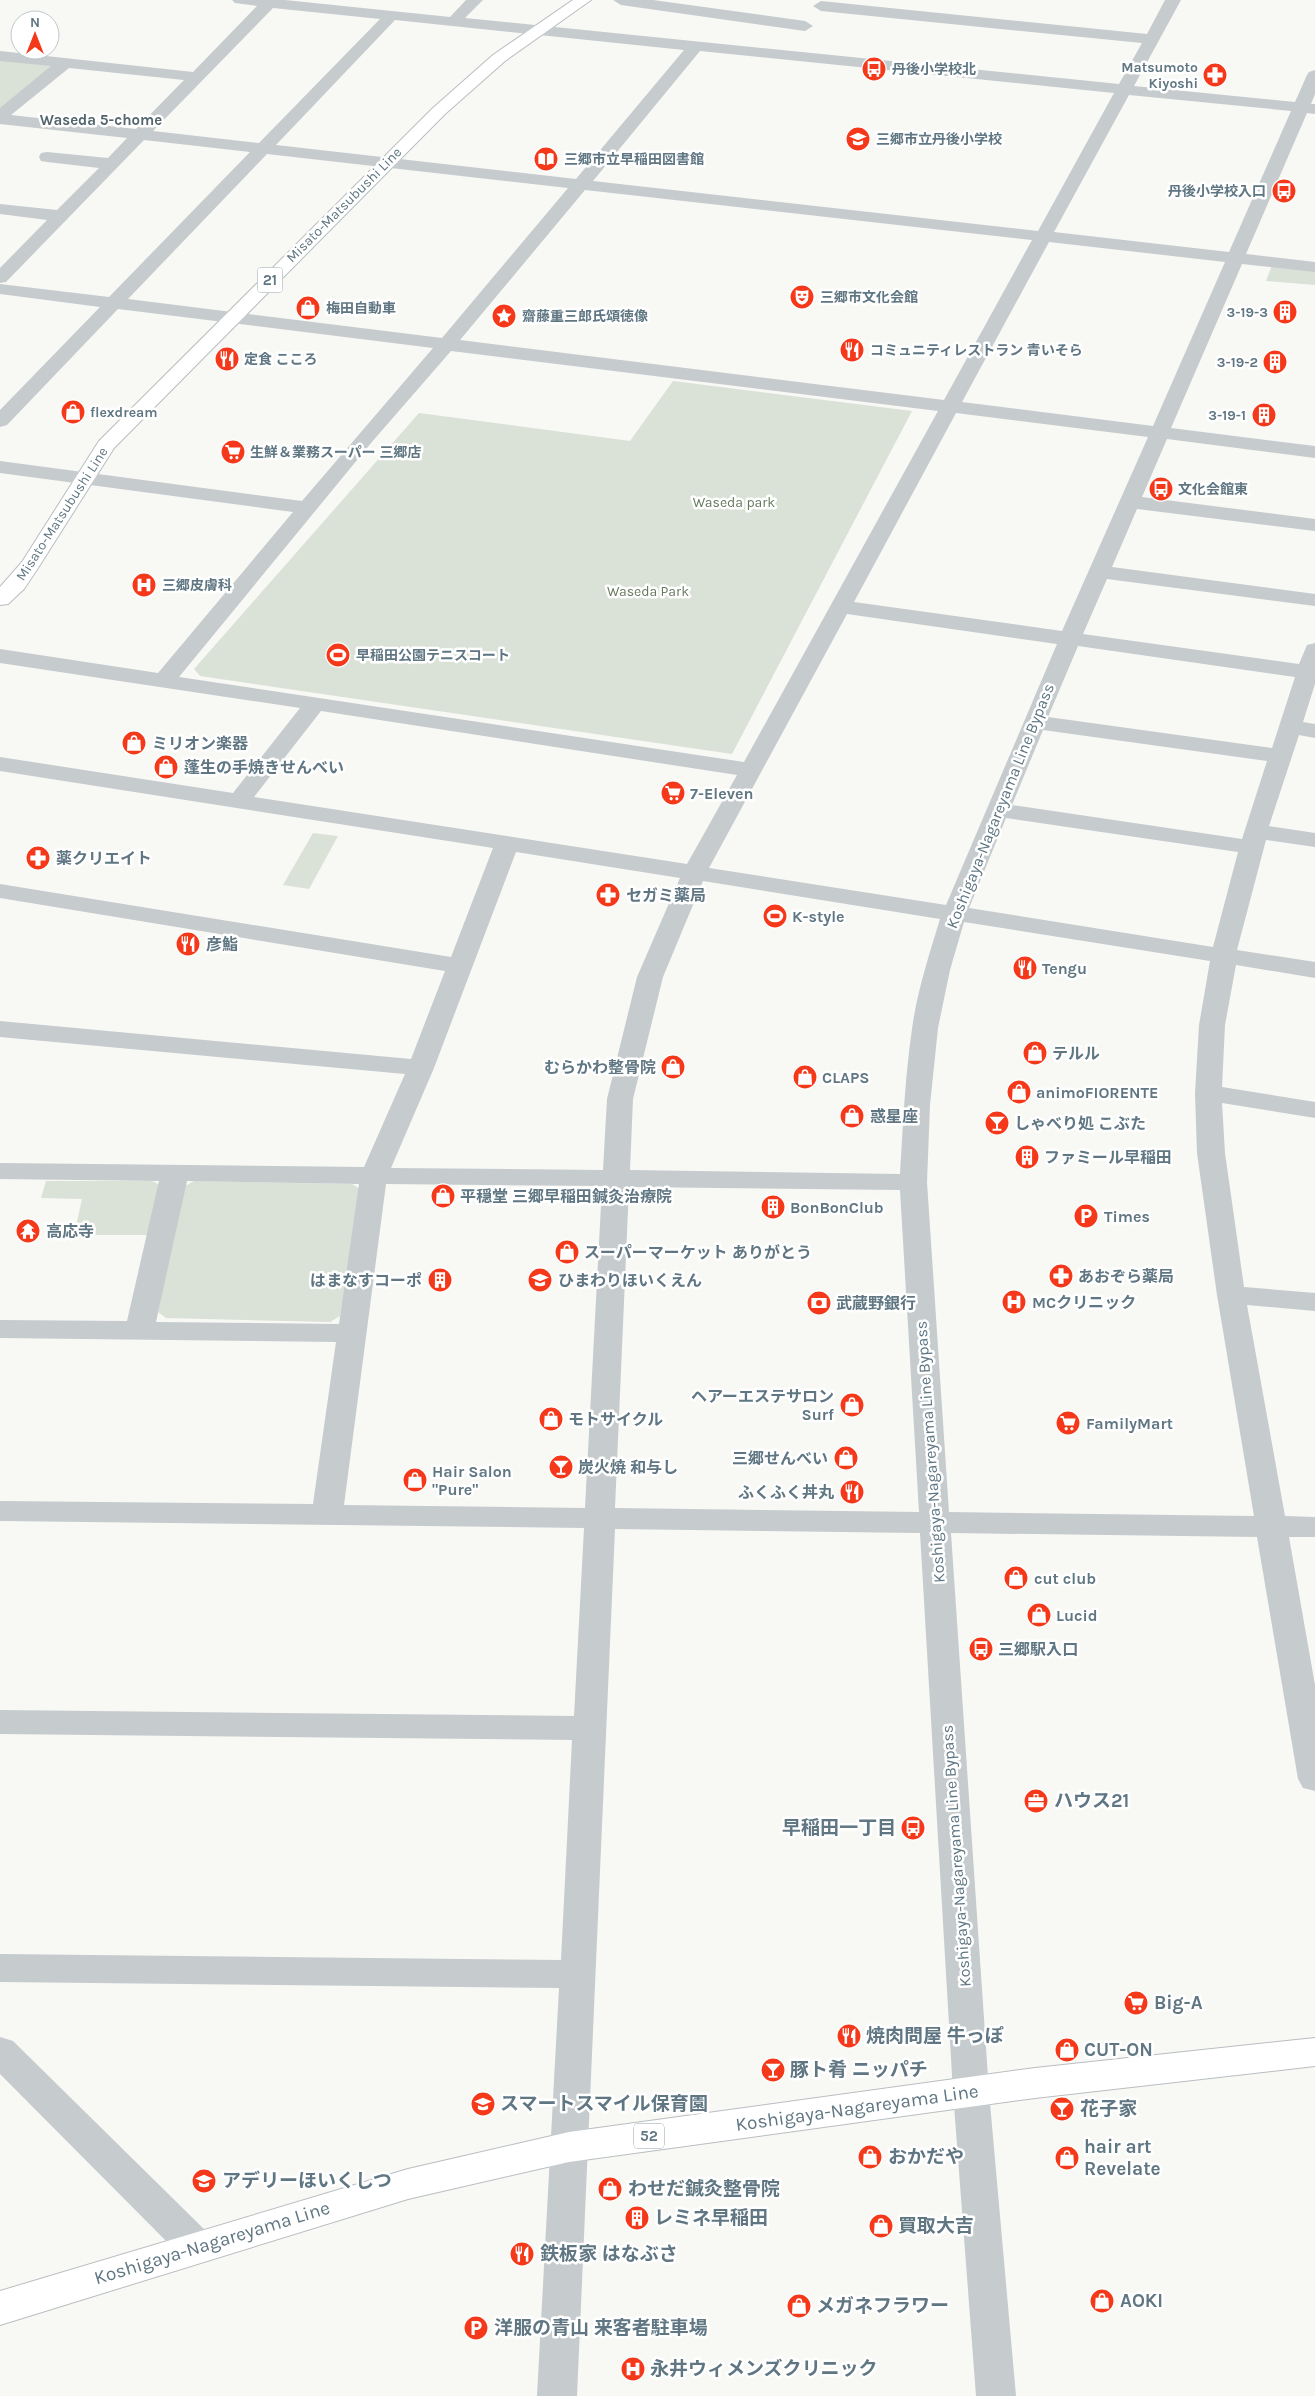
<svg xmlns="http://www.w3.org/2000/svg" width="1315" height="2396" font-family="Karla,'Noto Sans JP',sans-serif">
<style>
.green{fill:#dae1d6}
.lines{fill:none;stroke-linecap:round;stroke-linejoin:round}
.major-casing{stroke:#b8bec1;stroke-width:2}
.minor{fill:#c6cbce;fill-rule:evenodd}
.major{fill:#fff;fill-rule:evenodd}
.labels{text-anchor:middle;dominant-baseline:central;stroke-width:5;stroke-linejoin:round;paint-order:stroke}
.far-poi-label{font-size:14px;font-weight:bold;fill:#607783;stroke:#fff;text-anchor:start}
.far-street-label{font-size:14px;fill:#607783;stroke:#fff}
.far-park-label{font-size:14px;fill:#677a60;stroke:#fff}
.far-neighbourhood-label{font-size:15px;font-weight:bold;fill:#53646d;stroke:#fff}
.shield{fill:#fff;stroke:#90a0a8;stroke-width:1}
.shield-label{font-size:15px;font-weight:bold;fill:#607783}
.poi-label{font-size:16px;font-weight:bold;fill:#607783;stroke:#fff;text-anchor:start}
.street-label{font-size:16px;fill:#607783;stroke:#fff}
.near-poi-label{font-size:19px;font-weight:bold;fill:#607783;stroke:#fff;text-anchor:start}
.near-street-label{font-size:19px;fill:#607783;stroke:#fff}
</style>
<rect width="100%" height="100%" fill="#f8f8f5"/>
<g class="green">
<path d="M0 59 56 65 0 110Z"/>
<path d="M1272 265 1315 270V285L1266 281Z"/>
<path d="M673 381 912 411 732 754 200 676 194 669 419 413 630 441Z"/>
<path d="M313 833 338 836 309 889 283 885Z"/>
<path d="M46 1181H152L164 1187 155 1235H74L82 1199 41 1198Z"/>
<path d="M194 1181 352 1184 360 1189 340 1316 330 1322 166 1318 158 1312 185 1186Z"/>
</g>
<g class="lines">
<defs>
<g id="major">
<path d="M573 0H591L505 61 445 114 114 448 38 568 24 589 8 604 0 605V587L22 562 99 441 433 108 493 55Z"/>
<path d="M1315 2038V2066L1035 2098 569 2162 408 2199 0 2325V2291L408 2169 569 2132 1035 2068Z"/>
</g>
</defs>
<use href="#major" class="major-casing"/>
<g class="minor">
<path d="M232 0H285L450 17 466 0H483L465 18 1119 84 1142 43 821 11 813 6 821 1 1147 34 1165 0H1181L1134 86 1295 102 1307 75 1309 72 1315 70V94L1311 104H1315V114L1307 113 1246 254 1315 262V272L1242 264 1171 428 1315 446V458L1167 439 1142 497 1315 519V531L1137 509 1112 567 1315 594V606L1107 579 1083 634 1299 664 1307 645 1315 643V684L1303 722 1315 724V738L1299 735 1269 826 1315 833V847L1266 840 1237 950 1315 962V978L1236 965 1225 1025 1222 1087 1315 1102V1118L1222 1103 1225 1153 1244 1287 1315 1293V1311L1247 1305 1285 1516 1315 1517V1537H1289L1315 1685V1791L1303 1788 1298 1779 1257 1537 951 1533 989 2092 1016 2396H976L953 2092 920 1533 615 1529 577 2396H537L559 1988 0 1982V1954L561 1960 572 1740 0 1734V1710L574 1716 584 1528 0 1521V1501L313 1504 336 1342 0 1338V1320L127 1321 159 1181 0 1179V1163L364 1167 405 1074 0 1037V1021L411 1059 445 971 0 898V884L451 957 493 848 0 771V757L233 793 300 708 0 663V649L158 673 293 512 0 473V461L302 501 433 348 118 309 7 425 0 427V410L100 307 0 294V284L109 297 250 152 144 140 6 282 0 283V268L47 220 0 214V204L57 210 99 168 47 162 41 161 39 157 41 153 47 152 108 158 127 138 0 124V108L51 66 0 61V51L193 72 257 6 235 3ZM273 8 380 19 259 143 153 131ZM395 20 684 50 576 179 276 145ZM700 51 1114 93 1038 231 593 181ZM69 68 184 80 136 129 11 115ZM1129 95 1291 111 1229 252 1054 232ZM267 154 568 188 442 338 128 299ZM585 190 1032 240 944 400 460 340ZM1049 242 1225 262 1153 426 962 402ZM451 351 938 411 744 762 179 677 371 443ZM956 413 1148 437 1062 631 854 602ZM847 614 1057 644 946 905 709 868ZM1078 646 1295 677 1272 748 1048 717ZM321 711 737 775 687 864 254 797ZM1043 730 1267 761 1242 839 1012 805ZM1006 818 1238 852 1213 947 969 908ZM516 852 680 878 637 977 607 1099 603 1170 391 1168 434 1068ZM703 881 940 919C929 955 917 992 912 1029 905 1077 903 1125 900 1174L630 1170 633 1099 663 977ZM964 922 1210 961 1199 1025 1195 1093 1197 1153 1217 1295 1254 1516 949 1512 927 1182 930 1105 938 1028 950 970ZM187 1181 359 1184 339 1324 156 1322ZM386 1184 602 1186 585 1508 344 1505ZM629 1187 900 1190 919 1512 615 1508Z"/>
<path d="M613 0H653L805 21 813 26 805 31 621 5Z"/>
<path d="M0 2037 13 2041 211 2236 216 2247 211 2258 197 2263 183 2258 0 2074Z"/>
</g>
<use href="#major" class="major"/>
</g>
<defs>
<symbol id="bus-disc" viewBox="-11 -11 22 22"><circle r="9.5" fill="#f43819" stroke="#fff"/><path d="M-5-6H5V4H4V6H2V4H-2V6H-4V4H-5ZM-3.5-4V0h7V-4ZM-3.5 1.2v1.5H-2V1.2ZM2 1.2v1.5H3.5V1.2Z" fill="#fff"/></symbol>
<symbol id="pharmacy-disc" viewBox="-11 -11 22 22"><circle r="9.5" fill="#f43819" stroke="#fff"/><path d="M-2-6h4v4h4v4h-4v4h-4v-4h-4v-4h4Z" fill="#fff"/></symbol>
<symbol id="school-disc" viewBox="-11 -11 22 22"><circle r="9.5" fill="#f43819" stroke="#fff"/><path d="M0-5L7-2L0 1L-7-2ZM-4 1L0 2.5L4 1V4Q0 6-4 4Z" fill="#fff"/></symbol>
<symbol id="library-disc" viewBox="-11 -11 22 22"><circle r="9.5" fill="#f43819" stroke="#fff"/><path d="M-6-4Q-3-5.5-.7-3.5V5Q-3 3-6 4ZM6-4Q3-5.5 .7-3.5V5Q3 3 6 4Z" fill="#fff"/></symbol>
<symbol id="theatre-disc" viewBox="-11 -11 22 22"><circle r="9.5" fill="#f43819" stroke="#fff"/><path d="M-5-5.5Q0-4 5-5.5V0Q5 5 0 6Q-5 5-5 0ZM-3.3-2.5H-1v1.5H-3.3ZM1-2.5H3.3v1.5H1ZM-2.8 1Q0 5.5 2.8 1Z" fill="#fff"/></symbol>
<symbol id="shop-disc" viewBox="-11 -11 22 22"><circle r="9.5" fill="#f43819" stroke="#fff"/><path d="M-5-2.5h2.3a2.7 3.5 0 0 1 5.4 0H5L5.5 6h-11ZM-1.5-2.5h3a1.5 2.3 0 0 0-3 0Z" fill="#fff"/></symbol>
<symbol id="building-disc" viewBox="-11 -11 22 22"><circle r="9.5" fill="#f43819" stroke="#fff"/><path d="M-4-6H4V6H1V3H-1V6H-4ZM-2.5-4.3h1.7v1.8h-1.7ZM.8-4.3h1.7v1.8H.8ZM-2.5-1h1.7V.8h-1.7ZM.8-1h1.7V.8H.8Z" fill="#fff"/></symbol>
<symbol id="sight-disc" viewBox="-11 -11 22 22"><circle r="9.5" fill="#f43819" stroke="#fff"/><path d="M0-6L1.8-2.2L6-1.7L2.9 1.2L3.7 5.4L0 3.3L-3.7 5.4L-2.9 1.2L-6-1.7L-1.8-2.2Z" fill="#fff"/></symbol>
<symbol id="restaurant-disc" viewBox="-11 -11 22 22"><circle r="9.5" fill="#f43819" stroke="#fff"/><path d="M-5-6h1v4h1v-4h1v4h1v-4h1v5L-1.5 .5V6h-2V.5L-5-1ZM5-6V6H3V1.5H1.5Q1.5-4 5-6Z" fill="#fff"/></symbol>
<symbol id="supermarket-disc" viewBox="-11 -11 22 22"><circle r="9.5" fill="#f43819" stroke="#fff"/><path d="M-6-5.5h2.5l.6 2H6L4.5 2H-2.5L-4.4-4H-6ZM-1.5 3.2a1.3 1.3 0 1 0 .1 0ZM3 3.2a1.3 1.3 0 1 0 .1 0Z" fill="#fff"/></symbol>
<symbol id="hospital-disc" viewBox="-11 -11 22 22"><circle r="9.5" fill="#f43819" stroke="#fff"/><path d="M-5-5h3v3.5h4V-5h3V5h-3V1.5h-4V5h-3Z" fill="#fff"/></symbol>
<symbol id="stadium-disc" viewBox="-11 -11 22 22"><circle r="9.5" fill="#f43819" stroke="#fff"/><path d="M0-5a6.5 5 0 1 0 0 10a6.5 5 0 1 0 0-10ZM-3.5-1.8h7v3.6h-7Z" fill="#fff"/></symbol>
<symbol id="bar-disc" viewBox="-11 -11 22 22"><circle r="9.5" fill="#f43819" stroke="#fff"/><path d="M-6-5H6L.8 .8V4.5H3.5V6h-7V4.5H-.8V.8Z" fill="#fff"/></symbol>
<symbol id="parking-disc" viewBox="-11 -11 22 22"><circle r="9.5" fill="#f43819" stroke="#fff"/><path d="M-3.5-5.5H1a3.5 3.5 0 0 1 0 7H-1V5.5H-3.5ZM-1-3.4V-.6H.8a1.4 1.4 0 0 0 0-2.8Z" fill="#fff"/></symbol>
<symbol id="temple-disc" viewBox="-11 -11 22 22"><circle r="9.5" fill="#f43819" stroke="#fff"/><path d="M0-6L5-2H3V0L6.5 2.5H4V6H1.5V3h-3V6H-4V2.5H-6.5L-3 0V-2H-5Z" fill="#fff"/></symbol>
<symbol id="bank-disc" viewBox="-11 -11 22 22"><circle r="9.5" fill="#f43819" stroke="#fff"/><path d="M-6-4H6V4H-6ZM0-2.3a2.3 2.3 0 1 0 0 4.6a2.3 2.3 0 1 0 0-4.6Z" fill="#fff"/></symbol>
<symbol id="office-disc" viewBox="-11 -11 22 22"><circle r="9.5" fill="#f43819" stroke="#fff"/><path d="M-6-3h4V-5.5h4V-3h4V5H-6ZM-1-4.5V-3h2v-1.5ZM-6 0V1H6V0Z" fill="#fff"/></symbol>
</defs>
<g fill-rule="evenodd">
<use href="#bus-disc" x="860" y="55" width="28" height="28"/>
<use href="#pharmacy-disc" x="1201" y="61" width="28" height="28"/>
<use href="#school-disc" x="844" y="125" width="28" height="28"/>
<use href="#library-disc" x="532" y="145" width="28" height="28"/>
<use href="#bus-disc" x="1270" y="177" width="28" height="28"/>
<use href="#theatre-disc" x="788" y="283" width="28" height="28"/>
<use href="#shop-disc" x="294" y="294" width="28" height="28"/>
<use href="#building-disc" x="1271" y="298" width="28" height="28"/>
<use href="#sight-disc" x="490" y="302" width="28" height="28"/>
<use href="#restaurant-disc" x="838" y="336" width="28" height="28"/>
<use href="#restaurant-disc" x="213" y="345" width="28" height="28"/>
<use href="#building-disc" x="1261" y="348" width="28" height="28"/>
<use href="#shop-disc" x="59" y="398" width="28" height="28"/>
<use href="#building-disc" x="1250" y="401" width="28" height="28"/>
<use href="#supermarket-disc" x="219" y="438" width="28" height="28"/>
<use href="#bus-disc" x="1147" y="475" width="28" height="28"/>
<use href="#hospital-disc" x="130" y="571" width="28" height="28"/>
<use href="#stadium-disc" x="324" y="641" width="28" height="28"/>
<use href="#shop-disc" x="120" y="729" width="28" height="28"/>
<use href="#shop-disc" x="152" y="753" width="28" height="28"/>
<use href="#supermarket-disc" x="659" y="779" width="28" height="28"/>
<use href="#pharmacy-disc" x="24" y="844" width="28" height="28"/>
<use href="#pharmacy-disc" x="594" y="881" width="28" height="28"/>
<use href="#stadium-disc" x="761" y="902" width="28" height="28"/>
<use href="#restaurant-disc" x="174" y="930" width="28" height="28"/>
<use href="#restaurant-disc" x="1011" y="954" width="28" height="28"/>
<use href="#shop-disc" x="1021" y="1039" width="28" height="28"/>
<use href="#shop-disc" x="659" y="1053" width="28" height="28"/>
<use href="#shop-disc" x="791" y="1063" width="28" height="28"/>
<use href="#shop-disc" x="1005" y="1078" width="28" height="28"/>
<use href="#shop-disc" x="838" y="1102" width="28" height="28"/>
<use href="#bar-disc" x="983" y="1109" width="28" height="28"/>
<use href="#building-disc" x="1013" y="1143" width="28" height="28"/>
<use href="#shop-disc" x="429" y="1182" width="28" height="28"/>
<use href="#building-disc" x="759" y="1193" width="28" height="28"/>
<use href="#parking-disc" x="1072" y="1202" width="28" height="28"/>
<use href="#temple-disc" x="14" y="1217" width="28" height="28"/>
<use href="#shop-disc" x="553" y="1238" width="28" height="28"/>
<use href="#pharmacy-disc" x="1047" y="1262" width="28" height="28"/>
<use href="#building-disc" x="426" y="1266" width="28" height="28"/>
<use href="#school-disc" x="526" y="1266" width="28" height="28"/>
<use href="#hospital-disc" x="1000" y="1288" width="28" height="28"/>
<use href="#bank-disc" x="805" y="1289" width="28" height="28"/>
<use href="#shop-disc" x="838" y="1391" width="28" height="28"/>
<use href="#shop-disc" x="537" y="1405" width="28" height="28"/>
<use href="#supermarket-disc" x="1054" y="1409" width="28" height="28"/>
<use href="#shop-disc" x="832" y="1444" width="28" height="28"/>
<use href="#bar-disc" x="547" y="1453" width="28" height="28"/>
<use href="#shop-disc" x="401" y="1466" width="28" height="28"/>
<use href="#restaurant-disc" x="838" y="1478" width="28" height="28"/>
<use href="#shop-disc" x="1002" y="1564" width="28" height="28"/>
<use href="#shop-disc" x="1025" y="1601" width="28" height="28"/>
<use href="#bus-disc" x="967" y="1635" width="28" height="28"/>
<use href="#office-disc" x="1022" y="1787" width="28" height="28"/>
<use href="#bus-disc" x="899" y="1814" width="28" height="28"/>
<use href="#supermarket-disc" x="1122" y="1989" width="28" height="28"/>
<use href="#restaurant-disc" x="835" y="2022" width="28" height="28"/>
<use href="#shop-disc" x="1053" y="2036" width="28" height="28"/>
<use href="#bar-disc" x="759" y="2056" width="28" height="28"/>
<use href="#school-disc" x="469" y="2090" width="28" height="28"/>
<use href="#bar-disc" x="1048" y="2095" width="28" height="28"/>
<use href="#shop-disc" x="856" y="2143" width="28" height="28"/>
<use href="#shop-disc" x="1053" y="2144" width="28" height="28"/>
<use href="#school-disc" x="190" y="2167" width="28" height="28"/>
<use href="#shop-disc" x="596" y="2175" width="28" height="28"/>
<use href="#building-disc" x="623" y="2204" width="28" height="28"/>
<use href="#shop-disc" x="867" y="2212" width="28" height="28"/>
<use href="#restaurant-disc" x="508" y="2240" width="28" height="28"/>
<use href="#shop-disc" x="1088" y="2287" width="28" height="28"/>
<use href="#shop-disc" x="785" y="2292" width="28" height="28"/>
<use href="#parking-disc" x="462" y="2314" width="28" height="28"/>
<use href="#hospital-disc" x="619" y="2355" width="28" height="28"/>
</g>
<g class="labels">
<g class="far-poi-label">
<text x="1198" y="67" text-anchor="end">Matsumoto<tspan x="1198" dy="16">Kiyoshi</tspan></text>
<text x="892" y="69">丹後小学校北</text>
<text x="876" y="139">三郷市立丹後小学校</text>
<text x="564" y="159">三郷市立早稲田図書館</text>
<text x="1266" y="191" text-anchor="end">丹後小学校入口</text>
<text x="820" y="297">三郷市文化会館</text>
<text x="326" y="308">梅田自動車</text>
<text x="1268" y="312" text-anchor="end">3-19-3</text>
<text x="522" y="316">齋藤重三郎氏頌徳像</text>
<text x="870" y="350">コミュニティレストラン 青いそら</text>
<text x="244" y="359">定食 こころ</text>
<text x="1258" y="362" text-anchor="end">3-19-2</text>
<text x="90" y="412">flexdream</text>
<text x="1246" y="415" text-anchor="end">3-19-1</text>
<text x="250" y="452">生鮮＆業務スーパー 三郷店</text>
<text x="1178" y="489">文化会館東</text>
<text x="162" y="585">三郷皮膚科</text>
<text x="356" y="655">早稲田公園テニスコート</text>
</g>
<g class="far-street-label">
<text transform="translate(344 205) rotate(-45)">Misato-Matsubushi Line</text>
<text transform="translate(62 514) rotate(-57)">Misato-Matsubushi Line</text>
</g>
<g class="far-park-label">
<text x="734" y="502">Waseda park</text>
<text x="648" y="591">Waseda Park</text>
</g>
<g class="far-neighbourhood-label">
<text x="101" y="120">Waseda 5-chome</text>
</g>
<g class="shield">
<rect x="257.5" y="267.5" width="25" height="25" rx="4"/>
<rect x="634" y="2123.5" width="30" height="25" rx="4"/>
</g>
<g class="shield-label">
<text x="270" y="280">21</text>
<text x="649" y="2136">52</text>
</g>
<g class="poi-label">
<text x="152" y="743">ミリオン楽器</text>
<text x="184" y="767">蓬生の手焼きせんべい</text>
<text x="690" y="793">7-Eleven</text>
<text x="56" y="858">薬クリエイト</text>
<text x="626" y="895">セガミ薬局</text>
<text x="792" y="916">K-style</text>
<text x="206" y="944">彦鮨</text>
<text x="1042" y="968">Tengu</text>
<text x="1052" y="1053">テルル</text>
<text x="656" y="1067" text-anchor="end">むらかわ整骨院</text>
<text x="822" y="1077">CLAPS</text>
<text x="1036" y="1092">animoFIORENTE</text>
<text x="870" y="1116">惑星座</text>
<text x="1014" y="1123">しゃべり処 こぶた</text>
<text x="1044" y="1157">ファミール早稲田</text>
<text x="460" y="1196">平穏堂 三郷早稲田鍼灸治療院</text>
<text x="790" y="1207">BonBonClub</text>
<text x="1104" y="1216">Times</text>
<text x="46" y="1231">高応寺</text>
<text x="584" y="1252">スーパーマーケット ありがとう</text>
<text x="1078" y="1276">あおぞら薬局</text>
<text x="422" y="1280" text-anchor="end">はまなすコーポ</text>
<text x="558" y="1280">ひまわりほいくえん</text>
<text x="1032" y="1302">MCクリニック</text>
<text x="836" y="1303">武蔵野銀行</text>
<text x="834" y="1396" text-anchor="end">ヘアーエステサロン<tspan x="834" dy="18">Surf</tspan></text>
<text x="568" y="1419">モトサイクル</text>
<text x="1086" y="1423">FamilyMart</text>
<text x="828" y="1458" text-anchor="end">三郷せんべい</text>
<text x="578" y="1467">炭火焼 和与し</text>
<text x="432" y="1471">Hair Salon<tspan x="432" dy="18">"Pure"</tspan></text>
<text x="834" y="1492" text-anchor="end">ふくふく丼丸</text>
<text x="1034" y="1578">cut club</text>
<text x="1056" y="1615">Lucid</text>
<text x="998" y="1649">三郷駅入口</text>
</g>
<g class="street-label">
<text transform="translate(1000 806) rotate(-68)">Koshigaya-Nagareyama Line Bypass</text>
<text transform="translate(930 1452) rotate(-94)">Koshigaya-Nagareyama Line Bypass</text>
<text transform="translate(956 1856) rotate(-94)">Koshigaya-Nagareyama Line Bypass</text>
</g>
<g class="near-poi-label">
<text x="1054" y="1801">ハウス21</text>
<text x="896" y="1828" text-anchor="end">早稲田一丁目</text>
<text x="1154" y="2003">Big-A</text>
<text x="866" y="2036">焼肉問屋 牛っぽ</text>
<text x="1084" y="2050">CUT-ON</text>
<text x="790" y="2070">豚ト肴 ニッパチ</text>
<text x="500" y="2104">スマートスマイル保育園</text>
<text x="1080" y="2109">花子家</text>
<text x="1084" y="2147">hair art<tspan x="1084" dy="22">Revelate</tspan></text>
<text x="888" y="2157">おかだや</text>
<text x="222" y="2181">アデリーほいくしつ</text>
<text x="628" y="2189">わせだ鍼灸整骨院</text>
<text x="654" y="2218">レミネ早稲田</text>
<text x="898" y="2226">買取大吉</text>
<text x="540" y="2254">鉄板家 はなぶさ</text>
<text x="1120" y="2301">AOKI</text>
<text x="816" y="2306">メガネフラワー</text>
<text x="494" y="2328">洋服の青山 来客者駐車場</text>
<text x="650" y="2369">永井ウィメンズクリニック</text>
</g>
<g class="near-street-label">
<text transform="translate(857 2108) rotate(-8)">Koshigaya-Nagareyama Line</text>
<text transform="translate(212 2243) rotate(-17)">Koshigaya-Nagareyama Line</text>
</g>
</g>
<g transform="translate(35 35)"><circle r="24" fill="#ffffff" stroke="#bfc9cd"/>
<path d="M0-4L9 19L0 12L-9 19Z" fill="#f43819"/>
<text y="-8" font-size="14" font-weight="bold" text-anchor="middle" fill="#607783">N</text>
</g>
</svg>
